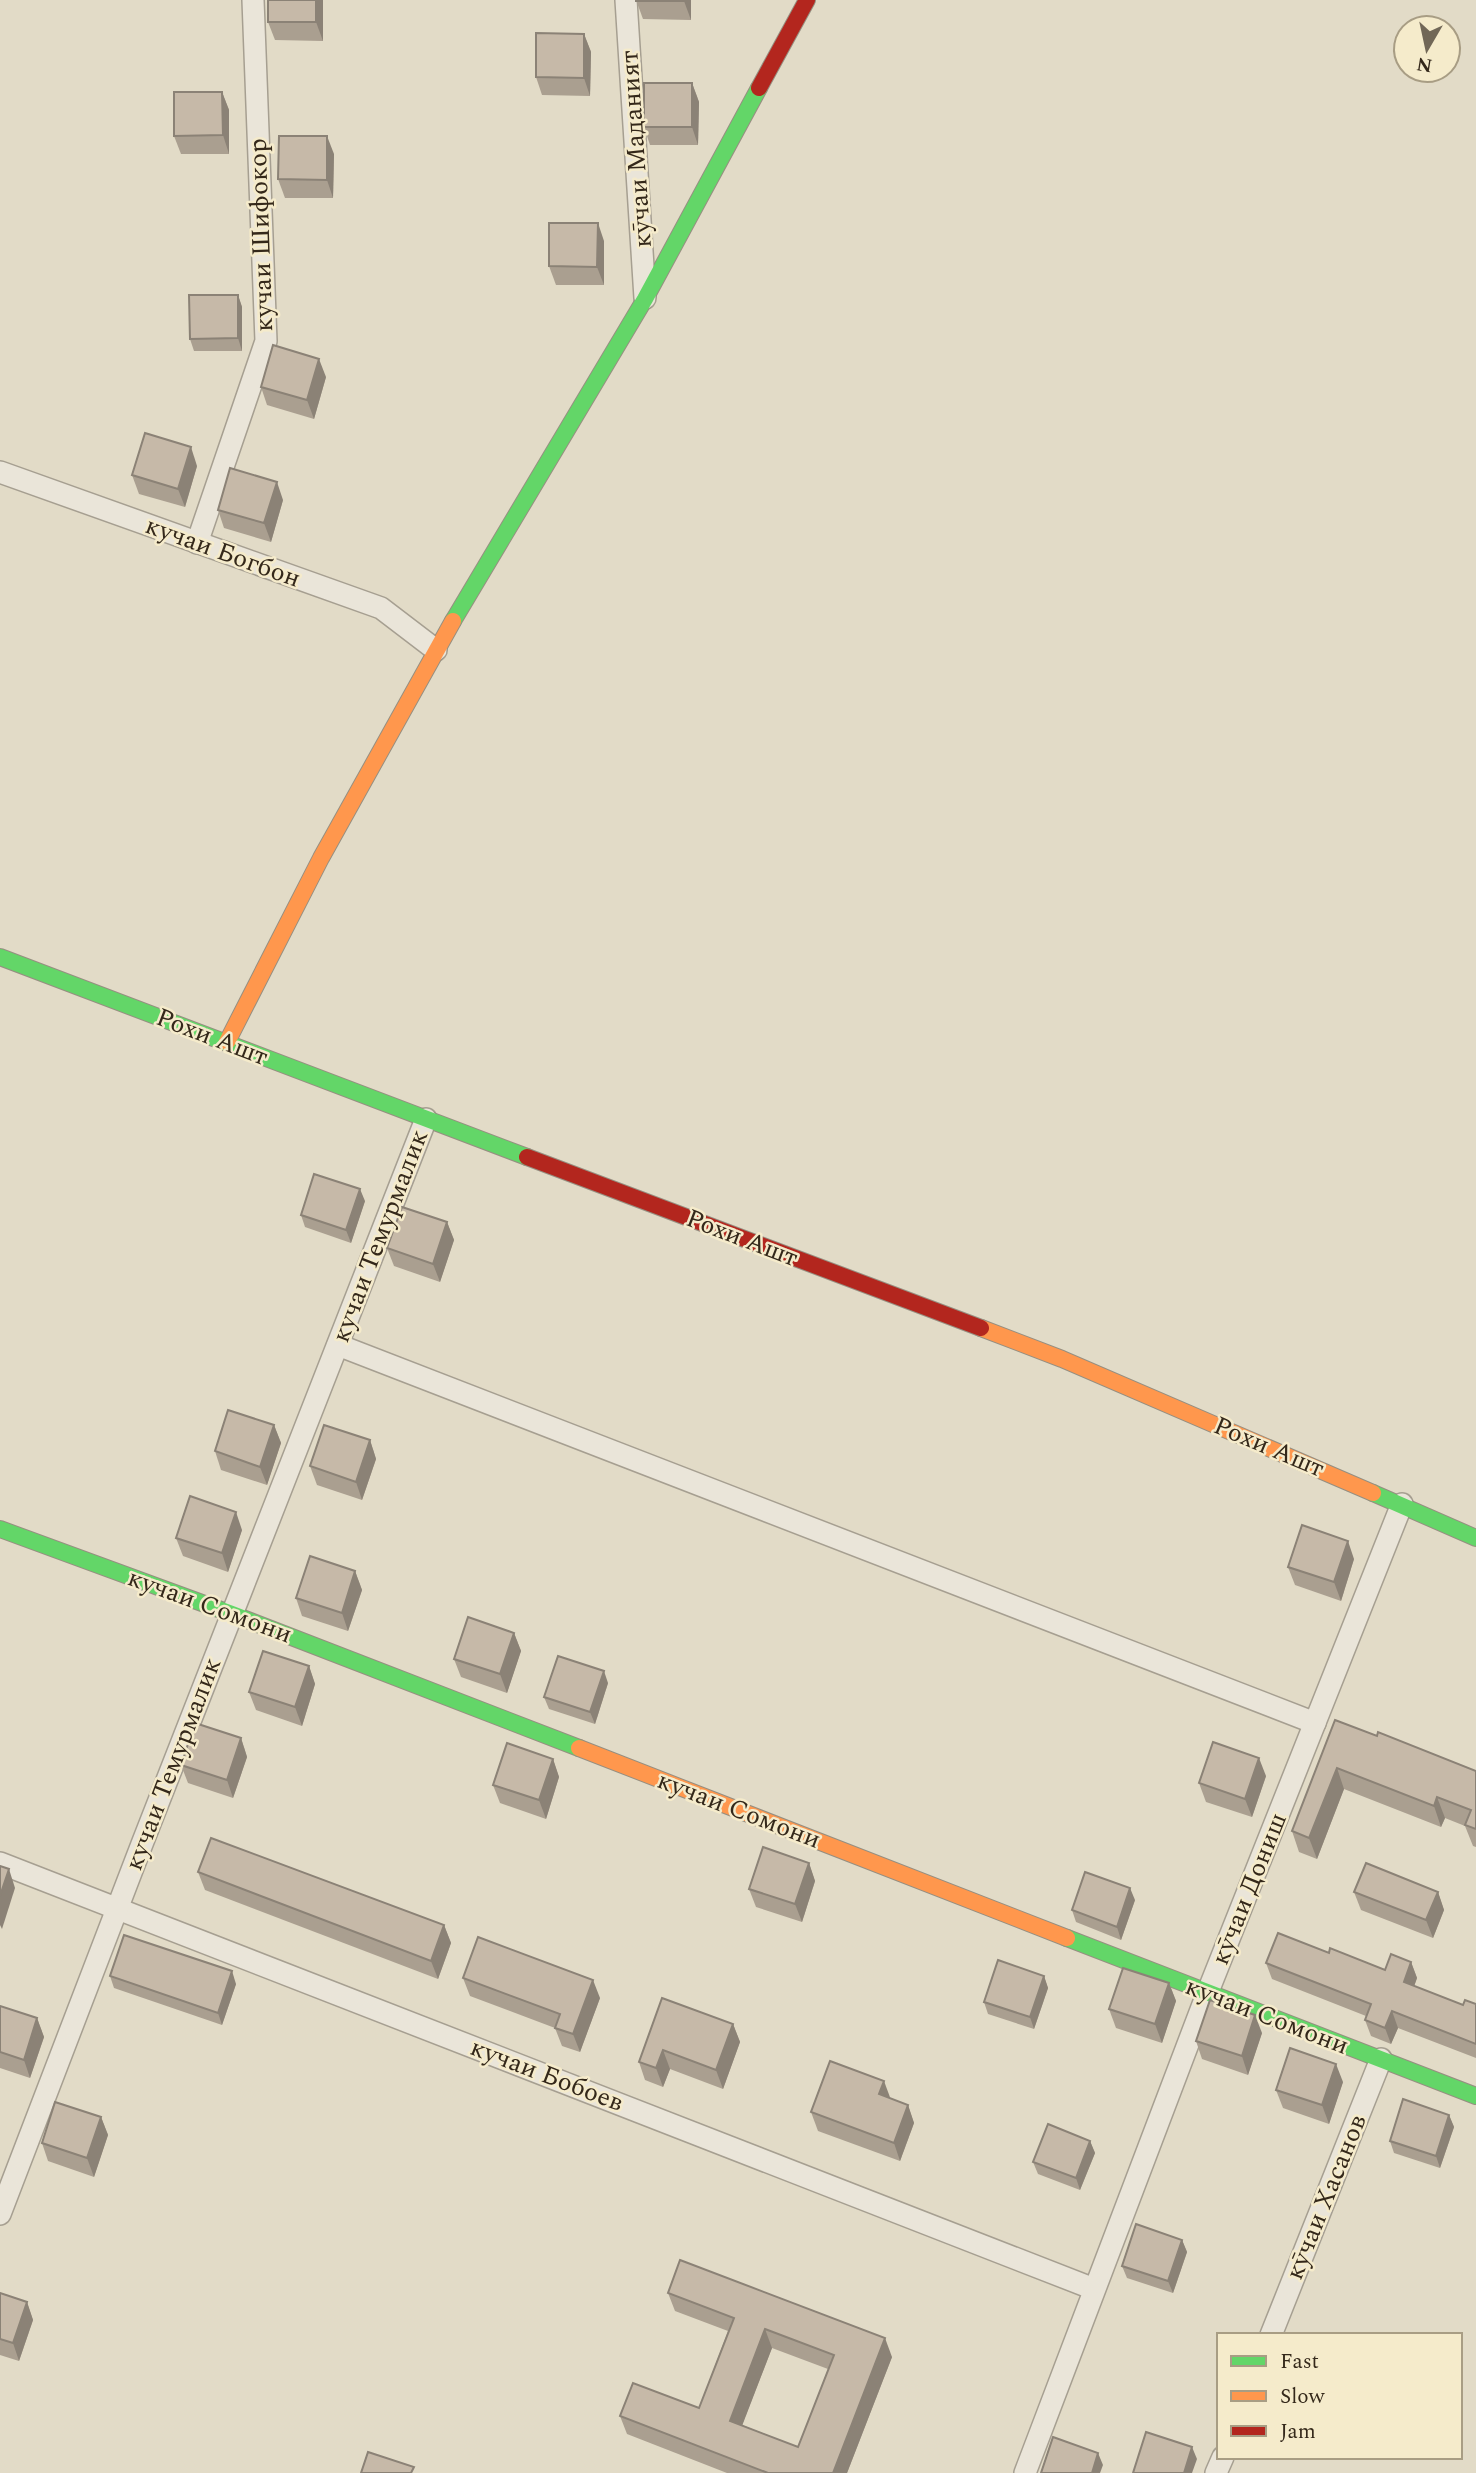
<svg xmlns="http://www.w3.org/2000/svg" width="1476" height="2473" font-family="Spectral,serif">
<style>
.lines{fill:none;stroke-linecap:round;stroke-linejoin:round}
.street-casing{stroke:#a69f91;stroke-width:24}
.fast-casing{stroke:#968f81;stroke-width:18}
.slow-casing{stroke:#968f81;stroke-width:18}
.jam-casing{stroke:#968f81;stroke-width:18}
.street{stroke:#eae5d9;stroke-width:21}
.fast{stroke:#63d668;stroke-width:16}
.slow{stroke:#ff974d;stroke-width:16}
.jam{stroke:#b3261e;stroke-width:16}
.wall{fill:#aa9f90;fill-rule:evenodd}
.shaded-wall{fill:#8b8276}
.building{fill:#c6b9a8;stroke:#8b8276;stroke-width:2;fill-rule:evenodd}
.labels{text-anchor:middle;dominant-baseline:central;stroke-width:5;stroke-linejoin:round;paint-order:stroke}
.street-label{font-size:26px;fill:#34281a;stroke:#f5ebcb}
</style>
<rect width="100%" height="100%" fill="#e2dbc7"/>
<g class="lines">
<defs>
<g id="street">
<path d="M626 0 645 298"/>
<path d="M0 472 381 608 436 650"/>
<path d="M197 543 266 341 253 0"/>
<path d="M338 1345 1315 1723"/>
<path d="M0 1863 1094 2289"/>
<path d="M0 2214 142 1844 426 1119"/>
<path d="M1271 2335 1381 2059"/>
<path d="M1025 2473 1207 1994 1402 1504"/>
<path d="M1216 2473 1223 2457"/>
</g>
<g id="fast">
<path d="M453 621 645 299 759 88"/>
<path d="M0 957 527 1157"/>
<path d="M1373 1493 1476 1538"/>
<path d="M0 1529 232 1614 579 1748"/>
<path d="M1067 1938 1476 2096"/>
</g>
<g id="slow">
<path d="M227 1042 321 858 453 621"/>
<path d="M981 1328 1062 1359 1373 1493"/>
<path d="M579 1748 1067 1938"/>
</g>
<g id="jam">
<path d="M759 88 807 0"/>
<path d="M527 1157 981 1328"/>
</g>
</defs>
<use href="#street" class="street-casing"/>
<use href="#fast" class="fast-casing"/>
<use href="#slow" class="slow-casing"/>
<use href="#jam" class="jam-casing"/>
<use href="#street" class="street"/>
<use href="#fast" class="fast"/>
<use href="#slow" class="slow"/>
<use href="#jam" class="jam"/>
</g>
<g class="wall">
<path d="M268 0H323V41L275 40 268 22Z"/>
<path d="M636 0H691V20L643 19Z"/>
<path d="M584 34 591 52 590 96 542 95 536 77Z"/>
<path d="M692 83 699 102 698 145H650L644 127Z"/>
<path d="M222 92 229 110V154H181L174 136Z"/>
<path d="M334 154 333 198H285L278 179Z"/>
<path d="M604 241V285H556L549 266Z"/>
<path d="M238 295 242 307V351H194L190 339Z"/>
<path d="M326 377 314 419 267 405 261 387Z"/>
<path d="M197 466 185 507 139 494 132 475Z"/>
<path d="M283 500 271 542 224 528 218 510Z"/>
<path d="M365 1201 351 1243 305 1227 301 1215Z"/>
<path d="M447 1222 454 1240 440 1282 394 1266 387 1248Z"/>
<path d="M274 1425 281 1443 267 1485 221 1470 215 1451Z"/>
<path d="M370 1440 376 1459 362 1500 317 1485 310 1466Z"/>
<path d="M242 1530 228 1572 183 1556 176 1538Z"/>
<path d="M1354 1559 1341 1601 1295 1585 1288 1567Z"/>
<path d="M355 1571 362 1590 348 1631 302 1616 296 1598Z"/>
<path d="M514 1633 521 1651 507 1693 461 1677 454 1659Z"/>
<path d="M309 1666 315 1684 302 1726 256 1710 249 1692Z"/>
<path d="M608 1683 595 1724 549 1709 544 1697Z"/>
<path d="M1335 1720 1377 1736 1476 1771V1847L1473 1846 1465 1826 1445 1818 1441 1827 1344 1789 1317 1859 1299 1852 1292 1831Z"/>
<path d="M241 1738 247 1757 233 1798 188 1783 181 1765Z"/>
<path d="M553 1759 559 1777 546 1819 500 1803 493 1785Z"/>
<path d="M1266 1776 1252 1817 1206 1802 1199 1783Z"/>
<path d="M809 1863 815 1881 802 1922 756 1907 749 1889Z"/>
<path d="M198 1872 444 1925 451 1943 438 1979 205 1890Z"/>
<path d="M1354 1892H1438L1444 1910 1433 1938 1361 1910Z"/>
<path d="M1135 1900 1121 1940 1076 1922 1072 1910Z"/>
<path d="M1329 1953 1385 1970 1411 1962 1417 1978 1414 1986 1463 2005 1476 2004V2058L1398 2028 1391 2044 1371 2036 1365 2020 1366 2016 1272 1979 1266 1963Z"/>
<path d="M110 1976 236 1984 222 2025 114 1988Z"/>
<path d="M1044 1976 1048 1988 1034 2029 988 2014 984 2002Z"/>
<path d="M463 1978 600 1998 580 2052 562 2046 555 2028 470 1996Z"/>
<path d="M1169 1983 1176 2001 1162 2043 1116 2028 1109 2009Z"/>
<path d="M662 1998 733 2024 740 2042 723 2089 670 2069 663 2087 645 2080 639 2062Z"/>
<path d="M0 2006 37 2018 44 2037 30 2078 0 2068Z"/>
<path d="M1262 2033 1248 2075 1202 2059 1196 2041Z"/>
<path d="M1343 2082 1329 2124 1283 2108 1276 2090Z"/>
<path d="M908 2105 914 2123 900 2161 818 2131 811 2112Z"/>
<path d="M1449 2115 1454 2127 1440 2168 1394 2153 1390 2141Z"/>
<path d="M101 2117 108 2135 94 2177 48 2161 42 2143Z"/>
<path d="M1090 2141 1095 2153 1080 2190 1038 2174 1033 2162Z"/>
<path d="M1182 2240 1187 2252 1173 2293 1127 2278 1122 2266Z"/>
<path d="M0 2293 27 2302 33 2320 19 2361 0 2355Z"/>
<path d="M668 2293 892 2357 847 2473H727L627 2434 620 2416 699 2408 728 2331 675 2311ZM772 2348 828 2369 798 2447 742 2425Z"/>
</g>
<g class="shaded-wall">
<path d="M316 0H323V41L316 22Z"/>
<path d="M684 0H691V20L684 1Z"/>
<path d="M584 34 591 52 590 96 584 78Z"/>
<path d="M692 83 699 102 698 145 692 127Z"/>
<path d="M222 92 229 110V154L223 135Z"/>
<path d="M327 136 334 154 333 198 327 180Z"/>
<path d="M598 223 604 241V285L597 267Z"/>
<path d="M238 295 242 307V351L238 338Z"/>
<path d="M319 359 326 377 314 419 307 400Z"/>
<path d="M191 447 197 466 185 507 178 489Z"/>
<path d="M277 482 283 500 271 542 264 523Z"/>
<path d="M360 1189 365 1201 351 1243 346 1230Z"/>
<path d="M447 1222 454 1240 440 1282 433 1264Z"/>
<path d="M274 1425 281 1443 267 1485 260 1467Z"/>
<path d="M370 1440 376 1459 362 1500 356 1482Z"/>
<path d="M236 1512 242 1530 228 1572 222 1553Z"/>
<path d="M1348 1541 1354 1559 1341 1601 1334 1582Z"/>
<path d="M355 1571 362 1590 348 1631 342 1613Z"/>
<path d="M514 1633 521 1651 507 1693 500 1674Z"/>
<path d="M309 1666 315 1684 302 1726 295 1707Z"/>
<path d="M604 1671 608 1683 595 1724 590 1712Z"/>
<path d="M241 1738 247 1757 233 1798 227 1780Z"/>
<path d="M1259 1758 1266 1776 1252 1817 1245 1799Z"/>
<path d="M553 1759 559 1777 546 1819 539 1800Z"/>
<path d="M1337 1768 1344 1789 1317 1859 1309 1838Z"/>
<path d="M1437 1797 1445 1818 1441 1827 1434 1806Z"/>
<path d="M809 1863 815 1881 802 1922 795 1904Z"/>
<path d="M9 1869 15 1888 2 1929 0 1925V1896Z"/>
<path d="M1130 1888 1135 1900 1121 1940 1117 1927Z"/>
<path d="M1438 1892 1444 1910 1433 1938 1426 1920Z"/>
<path d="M444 1925 451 1943 438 1979 431 1961Z"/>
<path d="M1411 1962 1417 1978 1410 1998 1404 1982Z"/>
<path d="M232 1971 236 1984 222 2025 218 2013Z"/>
<path d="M1044 1976 1048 1988 1034 2029 1030 2017Z"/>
<path d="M593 1980 600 1998 580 2052 573 2034Z"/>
<path d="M1169 1983 1176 2001 1162 2043 1155 2024Z"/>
<path d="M1392 2011 1398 2028 1391 2044 1385 2028Z"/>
<path d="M1255 2015 1262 2033 1248 2075 1242 2056Z"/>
<path d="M37 2018 44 2037 30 2078 24 2060Z"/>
<path d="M733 2024 740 2042 723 2089 716 2070Z"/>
<path d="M663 2050 670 2069 663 2087 656 2068Z"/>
<path d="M1336 2064 1343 2082 1329 2124 1322 2105Z"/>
<path d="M884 2081 891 2100 879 2094Z"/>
<path d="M908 2105 914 2123 900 2161 894 2143Z"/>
<path d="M1449 2115 1454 2127 1440 2168 1436 2156Z"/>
<path d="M101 2117 108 2135 94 2177 87 2158Z"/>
<path d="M1090 2141 1095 2153 1080 2190 1076 2178Z"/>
<path d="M1182 2240 1187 2252 1173 2293 1168 2281Z"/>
<path d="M27 2302 33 2320 19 2361 13 2343Z"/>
<path d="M765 2329 772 2348 737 2439 730 2421Z"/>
<path d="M885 2338 892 2357 847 2473H833Z"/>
<path d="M1192 2447 1197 2459 1192 2473H1184Z"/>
<path d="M1098 2453 1103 2465 1100 2473H1092Z"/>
</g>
<g class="building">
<rect x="268" y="0" width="48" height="22"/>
<rect x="636" y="0" width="48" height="1"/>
<path d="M536 33 584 34V78L536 77Z"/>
<rect x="644" y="83" width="48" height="44"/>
<path d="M174 92H222L223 135 174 136Z"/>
<path d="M279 136H327V180L278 179Z"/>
<path d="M549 223H598L597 267 549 266Z"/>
<path d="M189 295H238V338L190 339Z"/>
<path d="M273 345 319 359 307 400 261 387Z"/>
<path d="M145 433 191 447 178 489 132 475Z"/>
<path d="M230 468 277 482 264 523 218 510Z"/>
<path d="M314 1174 360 1189 346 1230 301 1215Z"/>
<path d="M402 1207 447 1222 433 1264 387 1248Z"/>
<path d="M228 1410 274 1425 260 1467 215 1451Z"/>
<path d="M324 1425 370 1440 356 1482 310 1466Z"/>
<path d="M190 1496 236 1512 222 1553 176 1538Z"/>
<path d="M1302 1525 1348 1541 1334 1582 1288 1567Z"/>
<path d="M310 1556 355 1571 342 1613 296 1598Z"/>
<path d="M468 1617 514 1633 500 1674 454 1659Z"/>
<path d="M263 1651 309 1666 295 1707 249 1692Z"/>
<path d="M558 1656 604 1671 590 1712 544 1697Z"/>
<path d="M1335 1720 1377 1736 1378 1732 1476 1771V1829L1465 1825 1471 1810 1437 1797 1434 1806 1337 1768 1309 1838 1292 1831Z"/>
<path d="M195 1723 241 1738 227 1780 181 1765Z"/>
<path d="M1213 1742 1259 1758 1245 1799 1199 1783Z"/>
<path d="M507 1743 553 1759 539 1800 493 1785Z"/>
<path d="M211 1838 444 1925 431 1961 198 1872Z"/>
<path d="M763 1847 809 1863 795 1904 749 1889Z"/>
<path d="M1366 1863 1438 1892 1426 1920 1354 1892Z"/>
<path d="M0 1866 9 1869 0 1896Z"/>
<path d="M1085 1872 1130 1888 1117 1927 1072 1910Z"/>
<path d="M1278 1933 1329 1953 1330 1948 1385 1970 1391 1954 1411 1962 1404 1982 1463 2005 1465 2000 1476 2004V2044L1392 2011 1385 2028 1365 2020 1371 2004 1266 1963Z"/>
<path d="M124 1935 232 1971 218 2013 110 1976Z"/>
<path d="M478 1937 593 1980 573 2034 555 2028 560 2014 463 1978Z"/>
<path d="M998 1960 1044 1976 1030 2017 984 2002Z"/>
<path d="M1123 1968 1169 1983 1155 2024 1109 2009Z"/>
<path d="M662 1998 733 2024 716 2070 663 2050 656 2068 639 2062Z"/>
<path d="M1210 2000 1255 2015 1242 2056 1196 2041Z"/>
<path d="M0 2006 37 2018 24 2060 0 2052Z"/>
<path d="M1290 2048 1336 2064 1322 2105 1276 2090Z"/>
<path d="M830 2061 884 2081 879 2094 908 2105 894 2143 811 2112Z"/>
<path d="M1403 2099 1449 2115 1436 2156 1390 2141Z"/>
<path d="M55 2102 101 2117 87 2158 42 2143Z"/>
<path d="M1048 2124 1090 2141 1076 2178 1033 2162Z"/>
<path d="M1136 2224 1182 2240 1168 2281 1122 2266Z"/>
<path d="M680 2260 885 2338 833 2473H768L620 2416 633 2383 699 2408 734 2318 668 2293ZM765 2329 834 2355 798 2447 730 2421Z"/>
<path d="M0 2293 27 2302 13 2343 0 2339Z"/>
<path d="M1146 2432 1192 2447 1184 2473H1133Z"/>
<path d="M1053 2437 1098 2453 1092 2473H1041Z"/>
<path d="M368 2452 414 2467 411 2473H361Z"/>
</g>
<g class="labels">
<g class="street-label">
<text transform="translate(636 149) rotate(-94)">кӯчаи Маданият</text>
<text transform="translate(261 235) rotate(-92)">кучаи Шифокор</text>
<text transform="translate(223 552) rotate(20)">кучаи Богбон</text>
<text transform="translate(212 1037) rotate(21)">Рохи Ашт</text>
<text transform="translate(380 1236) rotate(-69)">кучаи Темурмалик</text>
<text transform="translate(742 1238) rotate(21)">Рохи Ашт</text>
<text transform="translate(1269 1447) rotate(23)">Рохи Ашт</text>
<text transform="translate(210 1606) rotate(20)">кучаи Сомони</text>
<text transform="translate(173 1764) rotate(-69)">кучаи Темурмалик</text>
<text transform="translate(739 1810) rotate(21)">кучаи Сомони</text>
<text transform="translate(1249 1889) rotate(-68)">кӯчаи Дониш</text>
<text transform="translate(1267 2016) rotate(21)">кучаи Сомони</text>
<text transform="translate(547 2075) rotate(21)">кучаи Бобоев</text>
<text transform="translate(1326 2197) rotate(-68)">кӯчаи Хасанов</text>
</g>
</g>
<rect x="1217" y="2333" width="245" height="126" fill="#f5ebcb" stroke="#a89d84" stroke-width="2"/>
<rect x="1231" y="2356" width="35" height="10" fill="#63d668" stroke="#a89d84" stroke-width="2"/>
<text x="1280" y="2368" font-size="21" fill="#34281a">Fast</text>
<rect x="1231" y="2391" width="35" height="10" fill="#ff974d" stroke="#a89d84" stroke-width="2"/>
<text x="1280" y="2403" font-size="21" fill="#34281a">Slow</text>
<rect x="1231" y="2426" width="35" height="10" fill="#b3261e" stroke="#a89d84" stroke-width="2"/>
<text x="1280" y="2438" font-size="21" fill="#34281a">Jam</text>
<g transform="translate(1427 49) rotate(189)"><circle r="33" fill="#f5ebcb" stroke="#a89d84" stroke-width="2"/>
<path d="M0-5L12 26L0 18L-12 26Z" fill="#716757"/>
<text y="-10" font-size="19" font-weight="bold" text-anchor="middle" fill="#34281a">N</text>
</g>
</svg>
